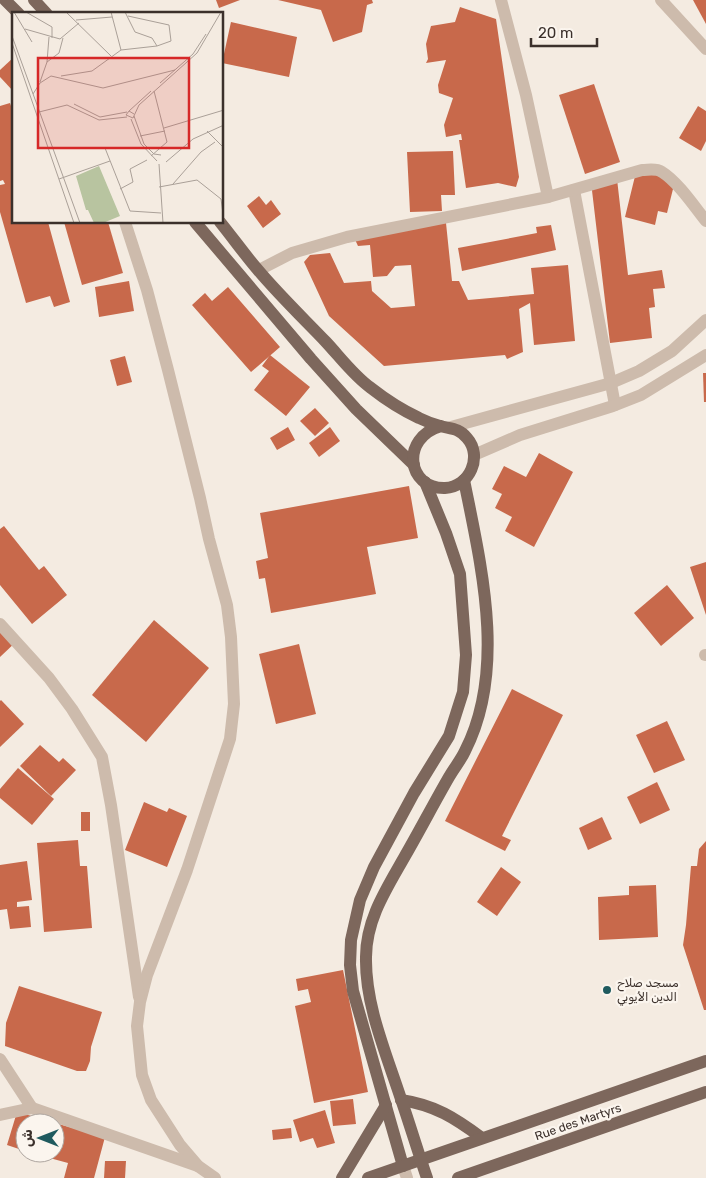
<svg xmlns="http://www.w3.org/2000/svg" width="706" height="1178" font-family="Rubik,Vazirmatn,sans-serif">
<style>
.building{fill:#c8694b}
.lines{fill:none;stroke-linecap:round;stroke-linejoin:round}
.minor{stroke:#cdbbac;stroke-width:12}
.major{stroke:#7d675c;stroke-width:12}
.poi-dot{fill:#1f5a5e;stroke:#fbf5ee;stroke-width:2}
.labels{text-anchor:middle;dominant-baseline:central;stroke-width:4.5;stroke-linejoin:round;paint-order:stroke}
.poi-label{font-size:12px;fill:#3b302b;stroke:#fbf5ee;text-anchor:start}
.street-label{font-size:12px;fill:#3b302b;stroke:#fbf5ee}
.inset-road{fill:none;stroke:#aaa098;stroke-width:1}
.view{fill:#d62828;fill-opacity:0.15;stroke:#d62828;stroke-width:2.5}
.inset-edge{fill:none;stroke:#3b302b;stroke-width:2.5}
</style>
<rect width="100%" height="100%" fill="#f4ebe1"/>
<g class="building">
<path d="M216 0H240L219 8Z"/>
<path d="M278 0H372L373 3 367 5 362 32 333 42 321 10Z"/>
<path d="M693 0H706V24Z"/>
<path d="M460 7 496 19 519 177 516 187 498 183 466 188 459 140H462L461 134 446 137 444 125 453 98 439 93 438 85 446 60 426 63 428 59 426 44 431 26 455 22Z"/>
<path d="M231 22 297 37 289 77 222 63Z"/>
<path d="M14 57V92L0 77V70Z"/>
<path d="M594 84 620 162 585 174 559 95Z"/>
<path d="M10 103 14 115V222H48L70 302 54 307 50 296 26 303 0 212V185L5 184 3 180 0 181V106Z"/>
<path d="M698 106 706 111V141L701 151 679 138Z"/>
<path d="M453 151 455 195H441L442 211 410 212 407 152Z"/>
<path d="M637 168 676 177 667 213 658 211 655 225 625 217Z"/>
<path d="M617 179 628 275 662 270 665 288 653 289 655 307 649 308 652 338 610 343 591 182Z"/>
<path d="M259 196 266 205 271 200 281 214 263 228 247 206Z"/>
<path d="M64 222H108L123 273 82 285Z"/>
<path d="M446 223 452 281H459L468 300 534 294 531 268 568 265 575 341 534 345 530 303 519 309 523 352 507 359 505 355 384 366 329 316 304 262 310 255 330 253 344 283 371 281 372 291 391 308 415 306 411 265 395 266 387 276 373 277 370 245 358 246 351 231Z"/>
<path d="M551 225 556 250 462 271 458 248 537 233 536 227Z"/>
<path d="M129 281 134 311 99 317 95 287Z"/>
<path d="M228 287 280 347 251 372 192 305 205 293 212 301Z"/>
<path d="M270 355 310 387 286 416 254 390 269 371 262 366Z"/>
<path d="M125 356 132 382 117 386 110 360Z"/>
<path d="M703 373H706V402H704Z"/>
<path d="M315 408 329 423 315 436 300 421Z"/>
<path d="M288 427 295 440 277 450 270 438Z"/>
<path d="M330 427 340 441 319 457 309 443Z"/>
<path d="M539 453 573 472 534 547 505 531 512 517 495 508 502 494 492 489 504 466 526 477Z"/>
<path d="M409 486 418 538 367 547 376 594 271 613 265 578 259 579 256 561 268 558 260 513Z"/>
<path d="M4 526 39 570 44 566 67 595 32 624 0 585V529Z"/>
<path d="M706 562V615L690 567Z"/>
<path d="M667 585 694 618 661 646 634 613Z"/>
<path d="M0 620 18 640 0 657Z"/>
<path d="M154 620 209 668 146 742 92 695Z"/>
<path d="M299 644 316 714 276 724 259 654Z"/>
<path d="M512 689 563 715 502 836 511 840 505 851 445 821Z"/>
<path d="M1 700 24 724 0 747V701Z"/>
<path d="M667 721 685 760 654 773 636 735Z"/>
<path d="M40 745 59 762 63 758 76 770 51 796 20 766Z"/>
<path d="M18 768 54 799 32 825 0 798V789Z"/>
<path d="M657 782 670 810 640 824 627 797Z"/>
<path d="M144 802 167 812 169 808 187 816 167 867 125 850Z"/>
<rect x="81" y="812" width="9" height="19"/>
<path d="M602 817 612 839 588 850 579 828Z"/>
<path d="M78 840 80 866H87L92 928 44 932 37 843Z"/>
<path d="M706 841V1010H704L683 945 686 925 691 866H697L699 849Z"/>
<path d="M27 861 32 900 17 902V907L29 906 31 927 10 929 7 909 0 910V865Z"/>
<path d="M501 867 521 882 497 916 477 902Z"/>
<path d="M656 885 658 937 599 940 598 897 629 895V886Z"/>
<path d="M343 970 368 1092 314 1103 295 1006 311 1002 308 989 298 991 296 979Z"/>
<path d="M19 986 102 1012 91 1047 90 1061 86 1071H77L5 1046 6 1023Z"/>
<path d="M353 1099 356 1124 333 1126 330 1101Z"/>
<path d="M325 1110 335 1143 317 1148 313 1138 300 1142 293 1120Z"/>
<path d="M17 1112 54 1122 25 1123V1151L7 1145Z"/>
<path d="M55 1123 105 1137 94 1178H64L68 1163 35 1154 55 1153Z"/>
<path d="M291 1128 292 1138 273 1140 272 1130Z"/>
<path d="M105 1161H126L125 1178H104Z"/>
</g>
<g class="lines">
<g class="minor">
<path d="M501 0 526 95 548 197"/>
<path d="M661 0 706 49"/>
<path d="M574 190 615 405"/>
<path d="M125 222 147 290 168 370 200 498 209 539 227 605 231 637 234 704 230 739 187 870 147 975 140 1002 137 1026 142 1075 151 1100 180 1145 198 1166 215 1178"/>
<path d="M259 270 292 253 347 237 548 197 642 170C649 170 656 168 662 172 678 182 694 206 706 221"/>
<path d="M451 427 611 383 639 371 672 351 706 320"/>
<path d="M474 455 520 435 613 406 641 395 706 355"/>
<path d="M0 624 49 678 72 709 102 757 111 805 139 997"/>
<path d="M705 655H706"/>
<path d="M0 1059 32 1108"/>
<path d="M0 1115 32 1108 198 1166"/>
<path d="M403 1166 407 1178"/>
</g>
<g class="major">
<path d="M5 0 19 14"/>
<path d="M34 0 47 14"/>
<path d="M195 222 311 359 356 409 414 465"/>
<path d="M220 222C233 238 245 255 258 270 279 295 303 318 326 342 340 357 354 376 371 388 385 399 402 410 419 418 425 421 433 424 440 426 451 429 459 428 467 438 483 456 470 487 445 488 407 489 400 438 441 426"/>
<path d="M401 1100C435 1105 455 1118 482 1138"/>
<path d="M403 1166 353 991 350 965 351 940 360 900 374 867 414 793 449 736 463 692 466 655 460 574 446 533 425 482"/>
<path d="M342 1178 386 1105"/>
<path d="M368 1178 706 1061"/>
<path d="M427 1178C418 1152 410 1125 401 1099 386 1053 365 1005 366 957 366 919 387 888 405 856 420 830 434 803 449 777 454 768 461 760 465 751 507 669 481 565 464 480"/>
<path d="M458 1178 706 1092"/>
</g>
</g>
<circle class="poi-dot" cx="607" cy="990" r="5"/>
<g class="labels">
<g class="poi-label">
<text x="617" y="983">مسجد صلاح<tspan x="617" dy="14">الدين الأيوبي</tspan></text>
</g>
<g class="street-label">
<text transform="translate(578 1122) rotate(-19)">Rue des Martyrs</text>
</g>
</g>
<g transform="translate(12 12)">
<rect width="211" height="211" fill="#f4ebe1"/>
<path d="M87 154 108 204 91 211H82L76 198H74L64 164Z" fill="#b8c4a0"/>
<path class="inset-road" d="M2 0 20 30M14 0 40 15V26M54 0 99 44M99 0 109 38M113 0 123 20 140 26 145 34M64 8 100 5M13 17 48 27 67 11M0 24 68 211M0 31 62 211M35 50 47 41 51 26M49 64 80 59 109 38 145 34 159 29 157 13 116 4M28 70 35 50 37 25M148 71 181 42 194 22M21 82 28 71 39 64 91 76 163 58M62 92 88 105 115 100M117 99 139 79M27 100 55 93 87 108 115 105M122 102 117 99 114 103 121 106 127 93 185 41 209 0M122 104 132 132 142 142 149 143M119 107 129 132 145 149M152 116 212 98M195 119 212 136M128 124 153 119M93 136 118 199 149 201M139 144 155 130 142 79M154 150 181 127 212 113M147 152 151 211M47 167 98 149M161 172 189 140 203 130M147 175 185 168 209 187 212 209M108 177 121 170 118 157 135 148"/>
<path class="view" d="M26 46H177V136H26Z"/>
<rect width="211" height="211" class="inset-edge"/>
</g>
<g transform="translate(40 1138) rotate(270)"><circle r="24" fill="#fbf5ee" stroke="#aea6a0"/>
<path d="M0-4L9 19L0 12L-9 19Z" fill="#1f5a5e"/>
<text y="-8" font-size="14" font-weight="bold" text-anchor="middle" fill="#3b302b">ش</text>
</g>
<path d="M531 38v8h66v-8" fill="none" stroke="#3b302b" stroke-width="2.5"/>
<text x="538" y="38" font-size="15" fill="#3b302b" stroke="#fbf5ee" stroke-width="4" paint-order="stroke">20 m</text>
</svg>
